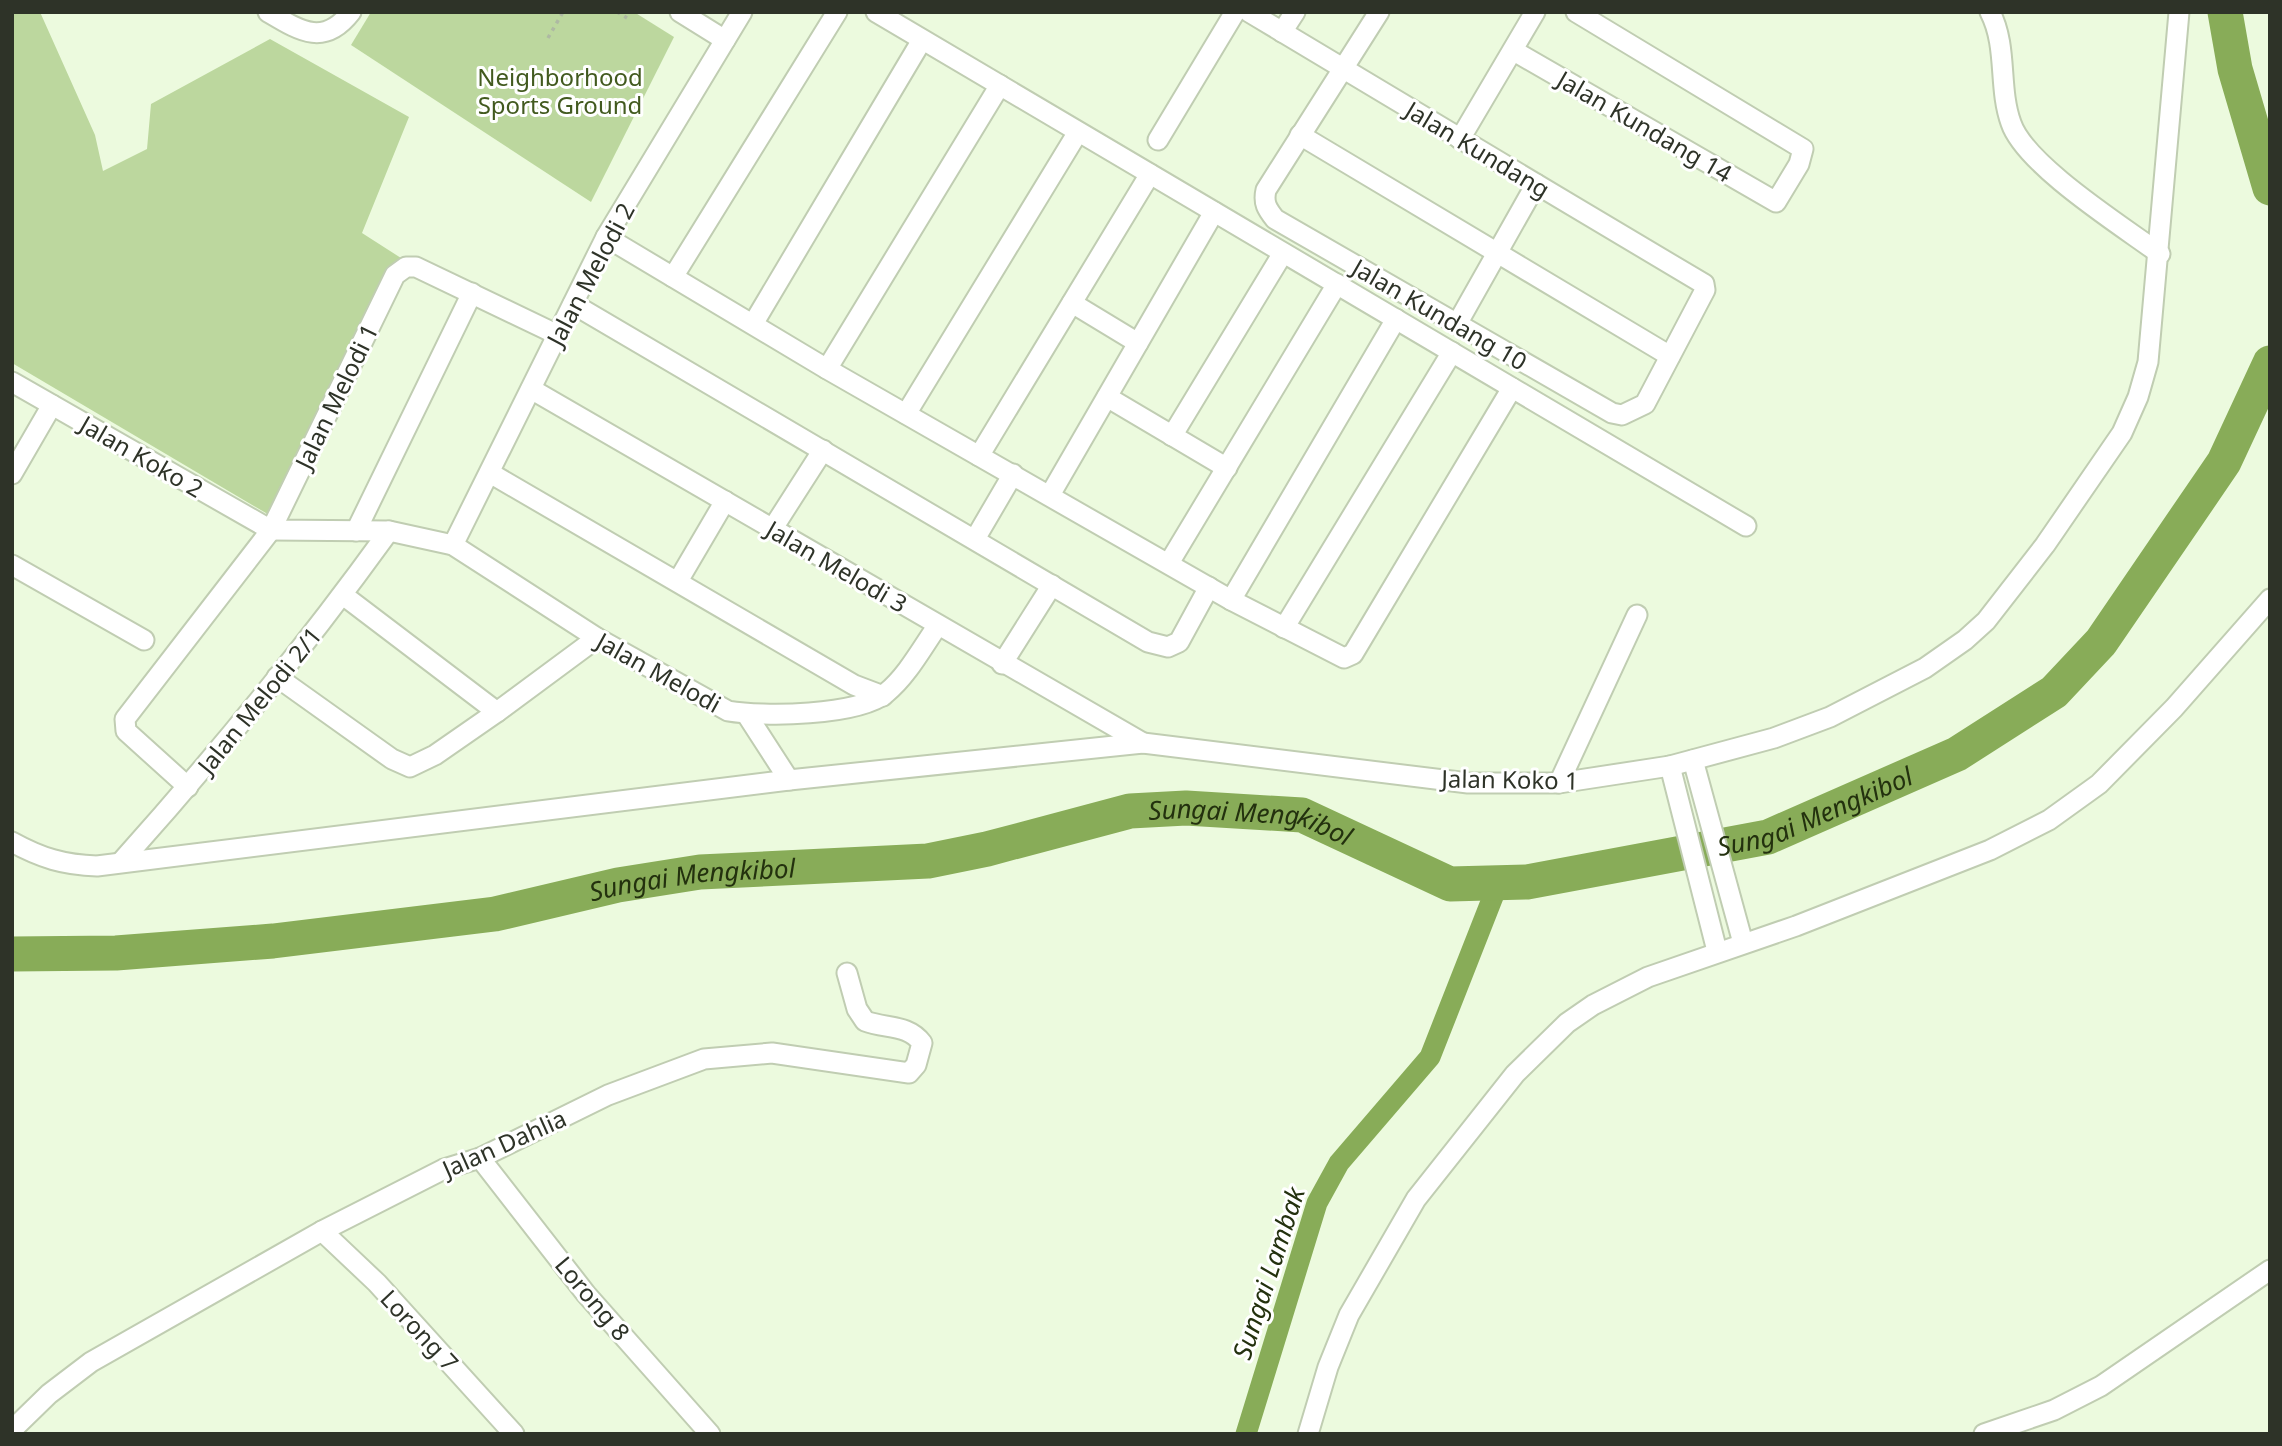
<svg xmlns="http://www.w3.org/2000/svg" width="2282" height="1446" font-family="'Noto Sans',sans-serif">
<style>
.green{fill:#bcd79e}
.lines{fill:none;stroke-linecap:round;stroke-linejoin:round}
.canal{stroke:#88ac58;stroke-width:21}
.river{stroke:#88ac58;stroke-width:35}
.minor-casing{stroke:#c0cdb2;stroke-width:23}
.path{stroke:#aeb9a3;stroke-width:3.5;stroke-dasharray:3.5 5;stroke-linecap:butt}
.minor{stroke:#fff;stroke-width:19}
.labels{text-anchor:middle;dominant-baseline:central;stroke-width:6;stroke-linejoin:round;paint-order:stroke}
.park-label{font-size:24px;fill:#425a1f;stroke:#fff}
.street-label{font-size:24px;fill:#2e3328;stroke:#fff}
.water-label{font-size:26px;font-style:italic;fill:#23310e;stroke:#fff}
</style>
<rect width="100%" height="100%" fill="#ecfade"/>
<g class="green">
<path d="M12 12H40L95 135 103 171 147 149 151 104 270 39 409 117 362 233 401 258 271 516 12 363Z"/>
<path d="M371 12H634L674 37 591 202 351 45Z"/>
</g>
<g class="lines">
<path class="canal" d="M1246 1434 1317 1203 1339 1163 1430 1057 1498 884"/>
<g class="river">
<path d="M2225 12 2235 69 2270 188"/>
<path id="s1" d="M12 954 116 953 273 941 495 914 618 885 700 872 928 861 987 849 1130 811 1186 808 1302 815 1450 884 1527 882 1768 837 1957 754 2054 692 2101 642 2224 462 2270 363"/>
</g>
<defs>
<g id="minor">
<path d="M268 12C300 31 324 47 351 12"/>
<path d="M680 12 725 40"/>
<path d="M876 12 1746 526"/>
<path d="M1249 12C1401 103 1552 194 1704 284L1705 290 1645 404 1622 415 1612 413 1275 219C1267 209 1263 203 1266 190L1379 12"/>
<path d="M1990 12C2008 47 1998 87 2011 123 2025 165 2122 226 2160 254"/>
<path d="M1282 32 1295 12"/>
<path d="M1514 51 1776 202 1799 164 1803 149 1576 12"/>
<path d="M1300 135 1670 356"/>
<path d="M1460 139 1535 12"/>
<path d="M1158 140 1235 12"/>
<path d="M606 237 827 369 1231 600 1344 658 1353 654 1512 388"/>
<path d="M673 277 837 12"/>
<path d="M1072 303 1138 343"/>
<path d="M573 304 1148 642 1168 647 1179 642 1209 587"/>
<path d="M753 324 922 40"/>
<path d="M1457 324 1536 184"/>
<path d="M827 369 1000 85"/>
<path d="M12 382 271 530 389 531 453 545 597 638 728 711C763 717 857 716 886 693 907 676 922 648 938 625"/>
<path d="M531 389 1143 743"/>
<path d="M1107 397 1227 468"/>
<path d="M906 414 1078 132"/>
<path d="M1172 436 1283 253"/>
<path d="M979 456 1150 174"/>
<path d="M490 473 854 685 883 696"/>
<path d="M12 474 52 405"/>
<path d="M1050 495 1214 212"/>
<path d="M773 528 823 450"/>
<path d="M356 531 472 293"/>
<path d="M975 539 1013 474"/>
<path d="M453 545 606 237 742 12"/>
<path d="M1169 563 1337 284"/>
<path d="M12 565 144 640"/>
<path d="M678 581 725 501"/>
<path d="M343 595 497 712"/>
<path d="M1231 600 1396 319"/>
<path d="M1284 628 1452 352"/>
<path d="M1002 664 1052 585"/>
<path d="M277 677 392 759 410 767 435 755 497 712 597 638"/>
<path d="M747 715 789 780"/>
<path d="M1693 760 1743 943"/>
<path d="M1670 766 1717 951"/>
<path d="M1559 783 1637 615"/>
<path d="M188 787 126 731 125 719 271 530 395 275 406 267H416L558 335"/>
<path d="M12 842C41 858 64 865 97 866L789 780 1143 743 1468 783H1559L1670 766 1774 738 1830 717 1925 668 1965 640 1986 621 2045 545 2122 433 2138 397 2148 362 2179 12"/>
<path d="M121 862C216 756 306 646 389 531"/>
<path d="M480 1158 586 1294 710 1434"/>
<path d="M322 1231 377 1283 514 1434"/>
<path d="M12 1430 49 1394 91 1362 322 1231 444 1169 480 1158 608 1095 704 1059 772 1053 909 1073 916 1065 922 1043C908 1024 886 1029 865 1021L857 1009 847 973"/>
<path d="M1308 1434 1328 1367 1349 1315 1416 1199 1515 1074 1567 1023 1593 1005 1648 977 1796 926 1990 850 2049 820 2099 784 2174 708 2270 599"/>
<path d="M1984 1434 2054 1410 2101 1386 2270 1270"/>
</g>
</defs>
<use href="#minor" class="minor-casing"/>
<g class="path">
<path d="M617 12 627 18"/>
<path d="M548 38 563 12"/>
</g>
<use href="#minor" class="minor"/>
</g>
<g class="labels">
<g class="park-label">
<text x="560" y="76">Neighborhood<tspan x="560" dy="28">Sports Ground</tspan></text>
</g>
<g class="street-label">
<text transform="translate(1645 126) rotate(30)">Jalan Kundang 14</text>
<text transform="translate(1478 149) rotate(31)">Jalan Kundang</text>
<text transform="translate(590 274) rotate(-62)">Jalan Melodi 2</text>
<text transform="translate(1440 314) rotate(30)">Jalan Kundang 10</text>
<text transform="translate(336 396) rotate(-64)">Jalan Melodi 1</text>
<text transform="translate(142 456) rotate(30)">Jalan Koko 2</text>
<text transform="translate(837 566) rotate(30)">Jalan Melodi 3</text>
<text transform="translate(659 672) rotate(29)">Jalan Melodi</text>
<text transform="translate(259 700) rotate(-51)">Jalan Melodi 2/1</text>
<text transform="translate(1510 779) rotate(1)">Jalan Koko 1</text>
<text transform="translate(504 1143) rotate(-24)">Jalan Dahlia</text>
<text transform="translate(593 1298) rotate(50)">Lorong 8</text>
<text transform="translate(420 1330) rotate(47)">Lorong 7</text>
</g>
<g class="water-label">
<text stroke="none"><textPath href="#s1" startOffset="1841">Sungai Mengkibol</textPath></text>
<text stroke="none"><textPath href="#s1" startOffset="1253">Sungai Mengkibol</textPath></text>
<text stroke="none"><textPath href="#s1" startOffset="686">Sungai Mengkibol</textPath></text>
<text transform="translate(1268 1273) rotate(-72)">Sungai Lambak</text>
</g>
</g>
<rect width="2282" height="1446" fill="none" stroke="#2e3328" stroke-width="28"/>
</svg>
